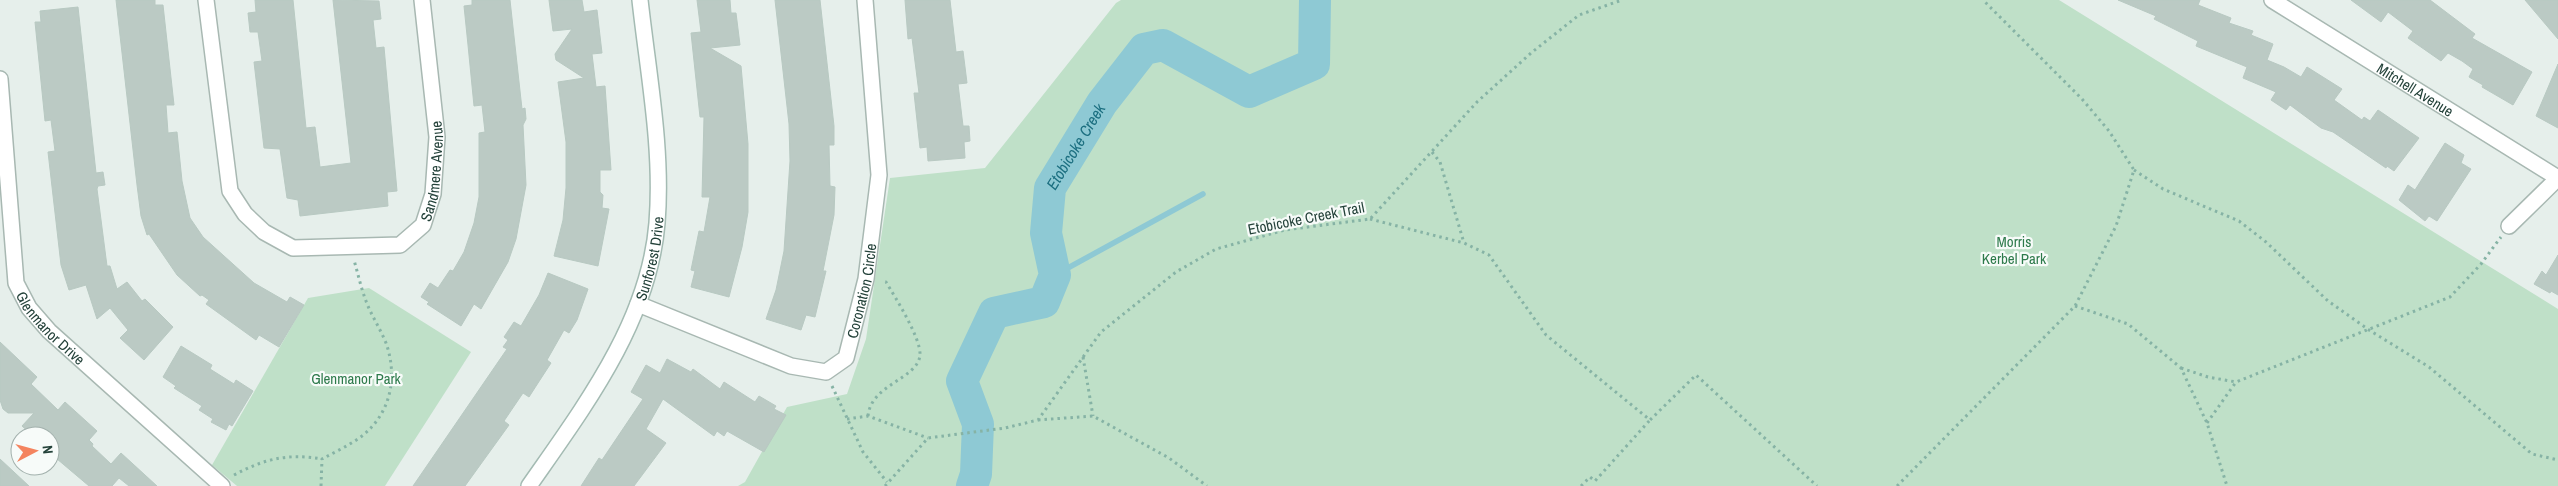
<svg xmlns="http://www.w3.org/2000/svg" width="2558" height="486" font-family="'Archivo Narrow',sans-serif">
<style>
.green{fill:#bfe0c8}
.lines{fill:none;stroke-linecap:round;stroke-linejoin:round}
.stream{stroke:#8ec9d4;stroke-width:5.5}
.river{stroke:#8ec9d4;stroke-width:32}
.building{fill:#bbcac4;stroke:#b8c9c2}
.street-casing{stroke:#a8b8b2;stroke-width:18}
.secondary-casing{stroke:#a4bbb3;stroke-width:18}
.path{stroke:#86b3a5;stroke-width:3;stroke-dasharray:2.5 4;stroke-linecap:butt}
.street{stroke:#fff;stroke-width:15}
.secondary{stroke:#fff;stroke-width:15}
.labels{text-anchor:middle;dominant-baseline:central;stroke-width:4.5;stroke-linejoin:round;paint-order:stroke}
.street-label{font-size:15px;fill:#24423a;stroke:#f7fbf9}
.park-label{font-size:15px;fill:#2d7a4b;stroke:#f7fbf9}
.water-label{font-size:16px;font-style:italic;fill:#1c6f80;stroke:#f7fbf9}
</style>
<rect width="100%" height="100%" fill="#e6efeb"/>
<g class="green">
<path d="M1121 0H2059L2558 309V486H738L745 482 787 407 847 394 866 339 890 178 985 168 1116 3Z"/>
<path d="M369 288 471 352 385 486H237L212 465 308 298Z"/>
</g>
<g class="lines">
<path class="stream" d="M1055 275 1203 194"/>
<path class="river" id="s1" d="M972 486 976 474 978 424 962 381 994 313 1044 302 1055 275 1046 233 1050 188 1102 103 1144 49 1163 45 1249 92 1314 64 1315 0"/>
</g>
<g class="building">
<path d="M116 0H155V5H163L174 105H166L168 133 177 132 182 181 190 218 203 237 254 283 287 302 290 297 304 305 279 347 259 335 256 340 206 304 209 300 202 295 200 296 177 275 149 234 147 235 141 216 137 185Z"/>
<path d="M255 0H293L306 128 315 127 320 167 351 163 333 0 379 1 381 19 373 20 376 48 384 47 397 191 387 192 388 206 300 216 298 200 287 198 280 149 264 148 254 62 262 61 258 32H250L248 13 256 12Z"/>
<path d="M472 0H510L522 109 525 108 526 119 523 125 526 185 516 239 508 262 481 309 474 304 461 326 427 304 429 302 421 297 430 283 438 288 450 270 453 271 464 252 474 223 479 197V133L485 132 482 105 474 106 468 45 464 6 472 5Z"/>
<path d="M549 0H582L584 12 597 10 602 53 592 54 596 87 605 86 611 170H600V192L603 195 602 208 609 209 598 266 554 256 563 220 566 188V142L558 82 584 78 556 60 555 54 572 29 553 31Z"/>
<path d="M697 0H730L731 13H736L740 45 710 48 741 66 748 144V212L742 247 729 297 691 287 695 271 691 270 699 231 704 232 710 197H702L704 117H700L691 33 701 32Z"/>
<path d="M775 0H820L834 126V145H829L830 186 835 187 834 215 823 271H826L815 317 806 315 801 330 766 319 776 290 784 251 790 161 789 124Z"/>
<path d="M905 0H950L956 52 963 51 967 83 958 84 963 126H969L970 141 964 142 965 158 928 161 927 147 920 148 914 93H919L912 38 908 39Z"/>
<path d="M2118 0H2200L2198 5 2231 18 2229 23 2253 31 2251 35 2273 44 2267 60 2284 67 2301 77 2307 67 2342 89 2334 100 2362 120 2364 117 2370 121 2378 110 2419 138 2394 171 2387 166 2386 168 2333 132 2321 128 2290 105 2286 110 2271 100 2276 92 2243 78 2247 67 2196 46 2198 41 2154 19 2156 16Z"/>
<path d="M2351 0H2430L2475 34 2472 38 2532 72 2513 105 2482 87 2483 85 2469 77 2473 69 2462 61 2448 53 2441 61 2408 38 2413 31 2388 12 2381 22Z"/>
<path d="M2525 0H2558V39Z"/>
<path d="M78 7 96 173 103 172 105 185 98 186 97 189 107 266H110L117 289 127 282 142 301 145 299 173 327 144 360 120 338 128 330 110 308 97 319 86 285 69 290 61 265 48 152 55 151 51 120 45 121 35 22H41L40 11Z"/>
<path d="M2558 64V128L2536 116Z"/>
<path d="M2445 143 2464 155 2461 163 2471 169 2437 221 2429 216 2425 221 2399 200 2408 185 2415 190Z"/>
<path d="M2558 255V295L2551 291 2550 293 2534 284 2542 271 2546 275Z"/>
<path d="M548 273 588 289 577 320 569 333 564 330 547 360 551 363 538 383 529 397 523 393 504 421 509 425 465 486H413L507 349 503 347 508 340 504 337 514 322 521 326 539 295Z"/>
<path d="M0 342 37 377 31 384 58 410 65 402 97 431 89 440 93 444 92 446 111 464 121 453 157 486H129L119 478 112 486H89L50 453V436H33L22 426 34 413H8L3 409 0 400Z"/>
<path d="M181 346 212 365 210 369 234 384 236 380 253 391 232 426 229 424 226 430 211 422 213 419 199 410 202 406 174 388 176 386 163 377Z"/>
<path d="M667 359 691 372 693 369 720 389 724 382 755 402 759 396 776 406 774 409 786 415 764 452 727 431 724 436 717 431 714 436 663 399 646 429 666 443 634 486H581L599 458 602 460 643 399 631 392 646 365 660 373Z"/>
<path d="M0 459 29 486H0Z"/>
</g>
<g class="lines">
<defs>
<g id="street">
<path id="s2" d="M206 0 230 191 245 214 264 232 293 248 400 245 423 225 433 194 437 137 422 0"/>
<path id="s3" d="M2272 0 2558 178"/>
<path id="s4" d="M0 79 16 283 29 308 49 331 222 486"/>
<path d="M2509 226 2558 178"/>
<path id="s5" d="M638 304 791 366 826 372 846 358 866 279 879 175 865 0"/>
</g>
<g id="secondary">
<path id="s6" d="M529 486C584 407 649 322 657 223 663 149 648 73 640 0"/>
</g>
</defs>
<use href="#street" class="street-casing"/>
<use href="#secondary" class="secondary-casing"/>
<g class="path">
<path d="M1432 152 1440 162 1464 243"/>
<path d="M2134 170 2163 189 2239 221 2266 242 2328 301 2369 330 2429 367 2532 454 2558 460"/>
<path d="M1370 219 1464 243 1489 255 1546 335 1650 420 1696 375 1817 486"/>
<path d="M2075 306 2128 324 2181 368 2207 423 2227 486"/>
<path d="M1083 357 1093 416"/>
<path d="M2181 368 2208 377 2236 382"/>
<path d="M832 386 863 452 887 482"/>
<path d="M868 416C871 384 918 379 920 355 921 338 895 297 886 282H882"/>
<path d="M847 419 868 416 928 438"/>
<path d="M1038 420 1093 416 1169 458 1207 486"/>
<path d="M2207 423 2236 382 2450 297 2481 264 2501 237"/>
<path d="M234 475C264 459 288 453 322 459"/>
<path d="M321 486 322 459C335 452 350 445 362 436 391 413 398 377 386 343 380 328 371 315 366 301 361 288 358 274 354 260"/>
<path d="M885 486 928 438 1005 428 1038 420 1101 332 1176 272 1216 249 1285 230 1370 219 1477 102 1531 53 1579 15 1622 0"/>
<path d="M1581 486 1590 477 1595 481 1650 420"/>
<path d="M1897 486 2075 306 2116 226 2134 170 2109 131 2082 99 1983 0"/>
</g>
<use href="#street" class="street"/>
<use href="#secondary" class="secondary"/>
</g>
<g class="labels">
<g class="street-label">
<text stroke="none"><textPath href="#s3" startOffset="169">Mitchell Avenue</textPath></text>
<text stroke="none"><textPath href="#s2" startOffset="472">Sandmere Avenue</textPath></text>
<text transform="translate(1306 218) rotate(-11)">Etobicoke Creek Trail</text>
<text stroke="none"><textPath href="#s6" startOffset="260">Sunforest Drive</textPath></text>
<text stroke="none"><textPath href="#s5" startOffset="294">Coronation Circle</textPath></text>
<text stroke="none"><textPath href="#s4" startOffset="262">Glenmanor Drive</textPath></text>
</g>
<g class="park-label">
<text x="2014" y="241">Morris<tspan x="2014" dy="17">Kerbel Park</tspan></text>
<text x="356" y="378">Glenmanor Park</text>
</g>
<g class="water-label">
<text stroke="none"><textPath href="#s1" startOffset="401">Etobicoke Creek</textPath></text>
</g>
</g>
<g transform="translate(35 451) rotate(84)"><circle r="24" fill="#f7fbf9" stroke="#a3b1ad"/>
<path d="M0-4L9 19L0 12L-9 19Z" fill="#f4845f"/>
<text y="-8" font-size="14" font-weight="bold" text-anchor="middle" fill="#24423a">N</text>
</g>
</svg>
